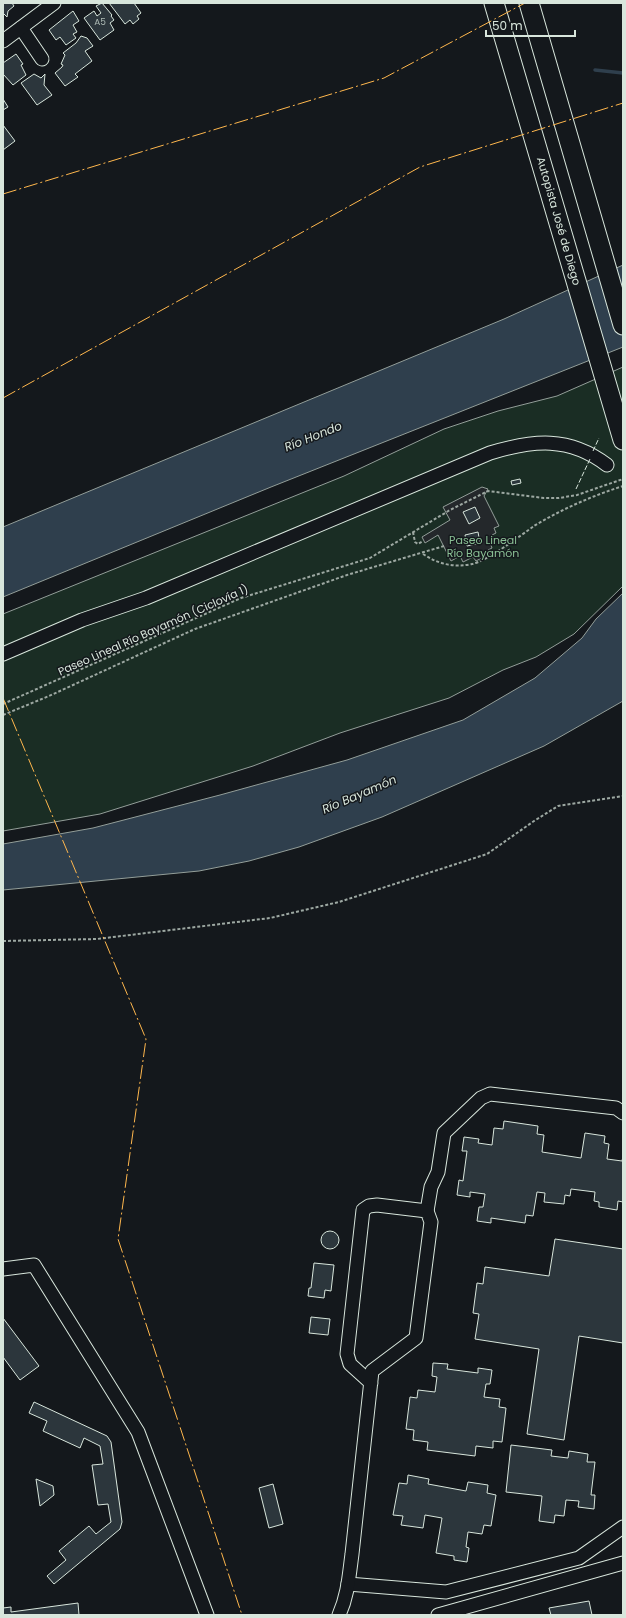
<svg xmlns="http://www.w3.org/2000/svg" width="626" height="1618" font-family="Poppins,sans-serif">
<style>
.green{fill:#1a2d24;stroke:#939e99}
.parking{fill:#24282b;stroke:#939e99}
.water{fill:#2f3f4d;stroke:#939e99}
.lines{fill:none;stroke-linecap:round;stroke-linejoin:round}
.stream{stroke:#2f3f4d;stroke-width:3.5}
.building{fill:#2c363c;stroke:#d8e6dc}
.minor-casing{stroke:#d8e6dc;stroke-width:15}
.highway-casing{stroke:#d8e6dc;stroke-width:21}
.path{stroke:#9da8a2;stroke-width:2;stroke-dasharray:3 2;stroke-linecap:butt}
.minor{stroke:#14181c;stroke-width:13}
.highway{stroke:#14181c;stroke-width:19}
.fence{stroke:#d8e6dc;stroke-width:1;stroke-dasharray:5 2;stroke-linecap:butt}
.power{stroke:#ffb74d;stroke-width:1;stroke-dasharray:14 3 2 3;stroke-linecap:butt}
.labels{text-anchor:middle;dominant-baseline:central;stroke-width:3;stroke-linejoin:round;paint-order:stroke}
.number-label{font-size:9px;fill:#adbab4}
.street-label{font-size:11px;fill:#d8e6dc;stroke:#14181c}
.park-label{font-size:11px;fill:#8ac095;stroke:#14181c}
.water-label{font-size:12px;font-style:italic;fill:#d8e6dc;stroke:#14181c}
</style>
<rect width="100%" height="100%" fill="#14181c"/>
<path class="green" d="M623 367V586L574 634 536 657 503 670 449 698 340 733 253 766 100 814 3 831V614L344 476 444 429 498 411 557 396Z"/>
<path class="parking" d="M482 487 488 489 484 496 499 526 494 528 496 533 492 535 495 540 490 543 492 548 488 550 489 554 476 561 473 557 463 562 460 556 451 561 438 535 425 543 422 537 450 520 443 507Z"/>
<g class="water">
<path d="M623 265V347L271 487 3 597V527L504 319Z"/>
<path d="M623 593V701L544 746 382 817 299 847 249 861 199 871 3 890V844L93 828 220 795 347 760 463 720 535 678 582 638 596 619Z"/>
</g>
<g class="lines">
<path class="stream" d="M595 70 623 73"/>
</g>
<g class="building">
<path d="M3 3H12L14 6 8 11 7 17 3 13Z"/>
<path d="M102 3 112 15 111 16 114 20 110 23 114 30 100 40 84 18 94 11 97 16 101 13 96 6Z"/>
<path d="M109 3H134L141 13 137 16 139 19 133 24 130 20 125 24Z"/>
<path d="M73 11 79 21 73 25 77 32 73 34 76 38 66 45 60 37 56 40 49 30Z"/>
<path d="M81 36 87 38 93 46 85 51 92 61 75 74 78 77 65 86 55 73 62 67 63 65 61 64 65 55 63 53 76 43Z"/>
<path d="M16 54 23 64 21 65 26 75 13 85 3 74V63Z"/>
<path d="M34 74 41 78 45 74 44 85 52 95 37 105 21 83Z"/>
<path d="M3 99 8 107 3 110Z"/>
<path d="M3 125 15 141 3 150Z"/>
<path d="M520 479 521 483 512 485 511 481Z"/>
<path d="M475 507 480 518 469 524 463 512Z"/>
<path d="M478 532 480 543 467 546 465 535Z"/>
<path d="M504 1121 538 1126 537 1134 544 1135 542 1152 581 1158 585 1133 605 1136 604 1143 609 1144 607 1159 622 1161 623 1156V1202L618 1201 617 1210 599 1207V1202L594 1201 595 1192 571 1189 570 1196 565 1195 564 1204 544 1202 545 1193 537 1192 533 1216 526 1215 525 1223 491 1218V1223L477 1221 479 1207H483L485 1194 470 1192V1197L457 1195 459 1180 463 1181 467 1151H462L464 1137 479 1139 478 1143 492 1145 494 1128 503 1129Z"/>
<circle cx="330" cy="1240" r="9"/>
<path d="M555 1239 623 1249V1343L579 1336 564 1440 527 1434 539 1349 475 1339 479 1314 473 1313 477 1283 483 1284 485 1267 549 1276Z"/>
<path d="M314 1263 334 1265 331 1291 325 1290 324 1298 308 1296 309 1288H311Z"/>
<path d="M311 1317 330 1319 328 1335 309 1333Z"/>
<path d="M3 1318 39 1366 20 1380 3 1357Z"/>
<path d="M433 1363 448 1364 447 1369 478 1373V1368L492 1370 490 1384H486L484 1397 500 1399 499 1407 506 1408 502 1442 493 1441V1448L476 1446 475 1456 427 1450 428 1442 413 1440 414 1430 406 1429 410 1397 417 1398 418 1390 435 1392 437 1377 432 1376Z"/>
<path d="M34 1402 107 1436 111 1442 122 1522 120 1529 54 1584 47 1576 66 1560 59 1551 89 1526 96 1534 111 1522 108 1504 98 1505 92 1465 103 1464 100 1446 84 1438 80 1448 43 1431 47 1421 29 1413Z"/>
<path d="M511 1445 552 1450 551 1456 568 1458 569 1451 588 1454 587 1462H595L591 1495H595L594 1509 578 1507 579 1501 566 1500 564 1516 555 1515 554 1523 539 1521 542 1496 506 1492Z"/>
<path d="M408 1475 429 1479 428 1484 466 1491 468 1482 488 1485 487 1493 496 1495 491 1526 484 1525 482 1534 468 1532 466 1547 469 1548 467 1562 454 1560V1556L436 1553 442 1518 425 1515 423 1528 401 1525 403 1516 393 1515 399 1483 407 1484Z"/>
<path d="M36 1479 53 1486 54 1495 40 1506Z"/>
<path d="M273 1484 283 1524 269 1528 259 1488Z"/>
<path d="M589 1601 592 1615H551L549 1608Z"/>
<path d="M78 1603 79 1615H3V1608L11 1607V1612Z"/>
</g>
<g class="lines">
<defs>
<g id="minor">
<path d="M21 28 42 59"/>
<path d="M3 41 54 3"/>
<path d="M3 654 82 620 146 598 490 453C533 440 569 436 607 465"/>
<path d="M427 1211 431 1187 438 1172 444 1133 481 1098 490 1094 616 1108 623 1113"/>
<path d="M3 1269 34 1265 138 1432 207 1615"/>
<path d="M348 1584 446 1592 579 1558 623 1527"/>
<path d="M339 1615C348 1595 349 1576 352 1554L372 1371 416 1338 431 1222 427 1211 377 1205 369 1206 363 1210 347 1354 350 1364 371 1383"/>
<path d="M438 1615 623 1563"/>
</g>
<g id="highway">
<path d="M494 3 623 440"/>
<path d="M529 3 623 325"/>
</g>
</defs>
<use href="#minor" class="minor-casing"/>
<use href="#highway" class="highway-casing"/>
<g class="path">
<path d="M413 532 415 542 418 544 423 541"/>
<path d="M423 554C438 564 454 568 472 564 487 561 520 536 534 526 562 509 592 496 623 486"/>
<path d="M3 704 241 598 370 558 450 510 488 491 544 498H559L577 495 623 479"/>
<path d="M3 715 49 696 195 629 347 575 444 546"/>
<path d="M3 941 97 939 270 918 339 902 487 854 534 821 558 806 623 796"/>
</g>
<use href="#minor" class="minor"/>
<use href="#highway" class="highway"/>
<g class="fence">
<path d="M593 451 599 438"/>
<path d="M576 489 590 459"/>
</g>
<g class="power">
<path d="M3 194 384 78 525 3"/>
<path d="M3 398 420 167 623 103"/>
<path d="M3 698 146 1039 118 1239 242 1615"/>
</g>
</g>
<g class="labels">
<g class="number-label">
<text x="100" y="22">A5</text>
</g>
<g class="street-label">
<text transform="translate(559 221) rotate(74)">Autopista José de Diego</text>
<text transform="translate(153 630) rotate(-24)">Paseo Lineal Río Bayamón (Ciclovía 1)</text>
</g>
<g class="park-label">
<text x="483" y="540">Paseo Lineal<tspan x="483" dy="13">Río Bayamón</tspan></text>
</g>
<g class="water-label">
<text transform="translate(313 436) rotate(-22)">Río Hondo</text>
<text transform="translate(359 794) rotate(-23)">Río Bayamón</text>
</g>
</g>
<rect width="626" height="1618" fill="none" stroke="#d8e6dc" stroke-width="8"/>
<path d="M486 30v6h89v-6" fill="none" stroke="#d8e6dc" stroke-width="2"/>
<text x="492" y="30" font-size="12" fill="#d8e6dc" stroke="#14181c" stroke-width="3" paint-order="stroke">50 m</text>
</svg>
